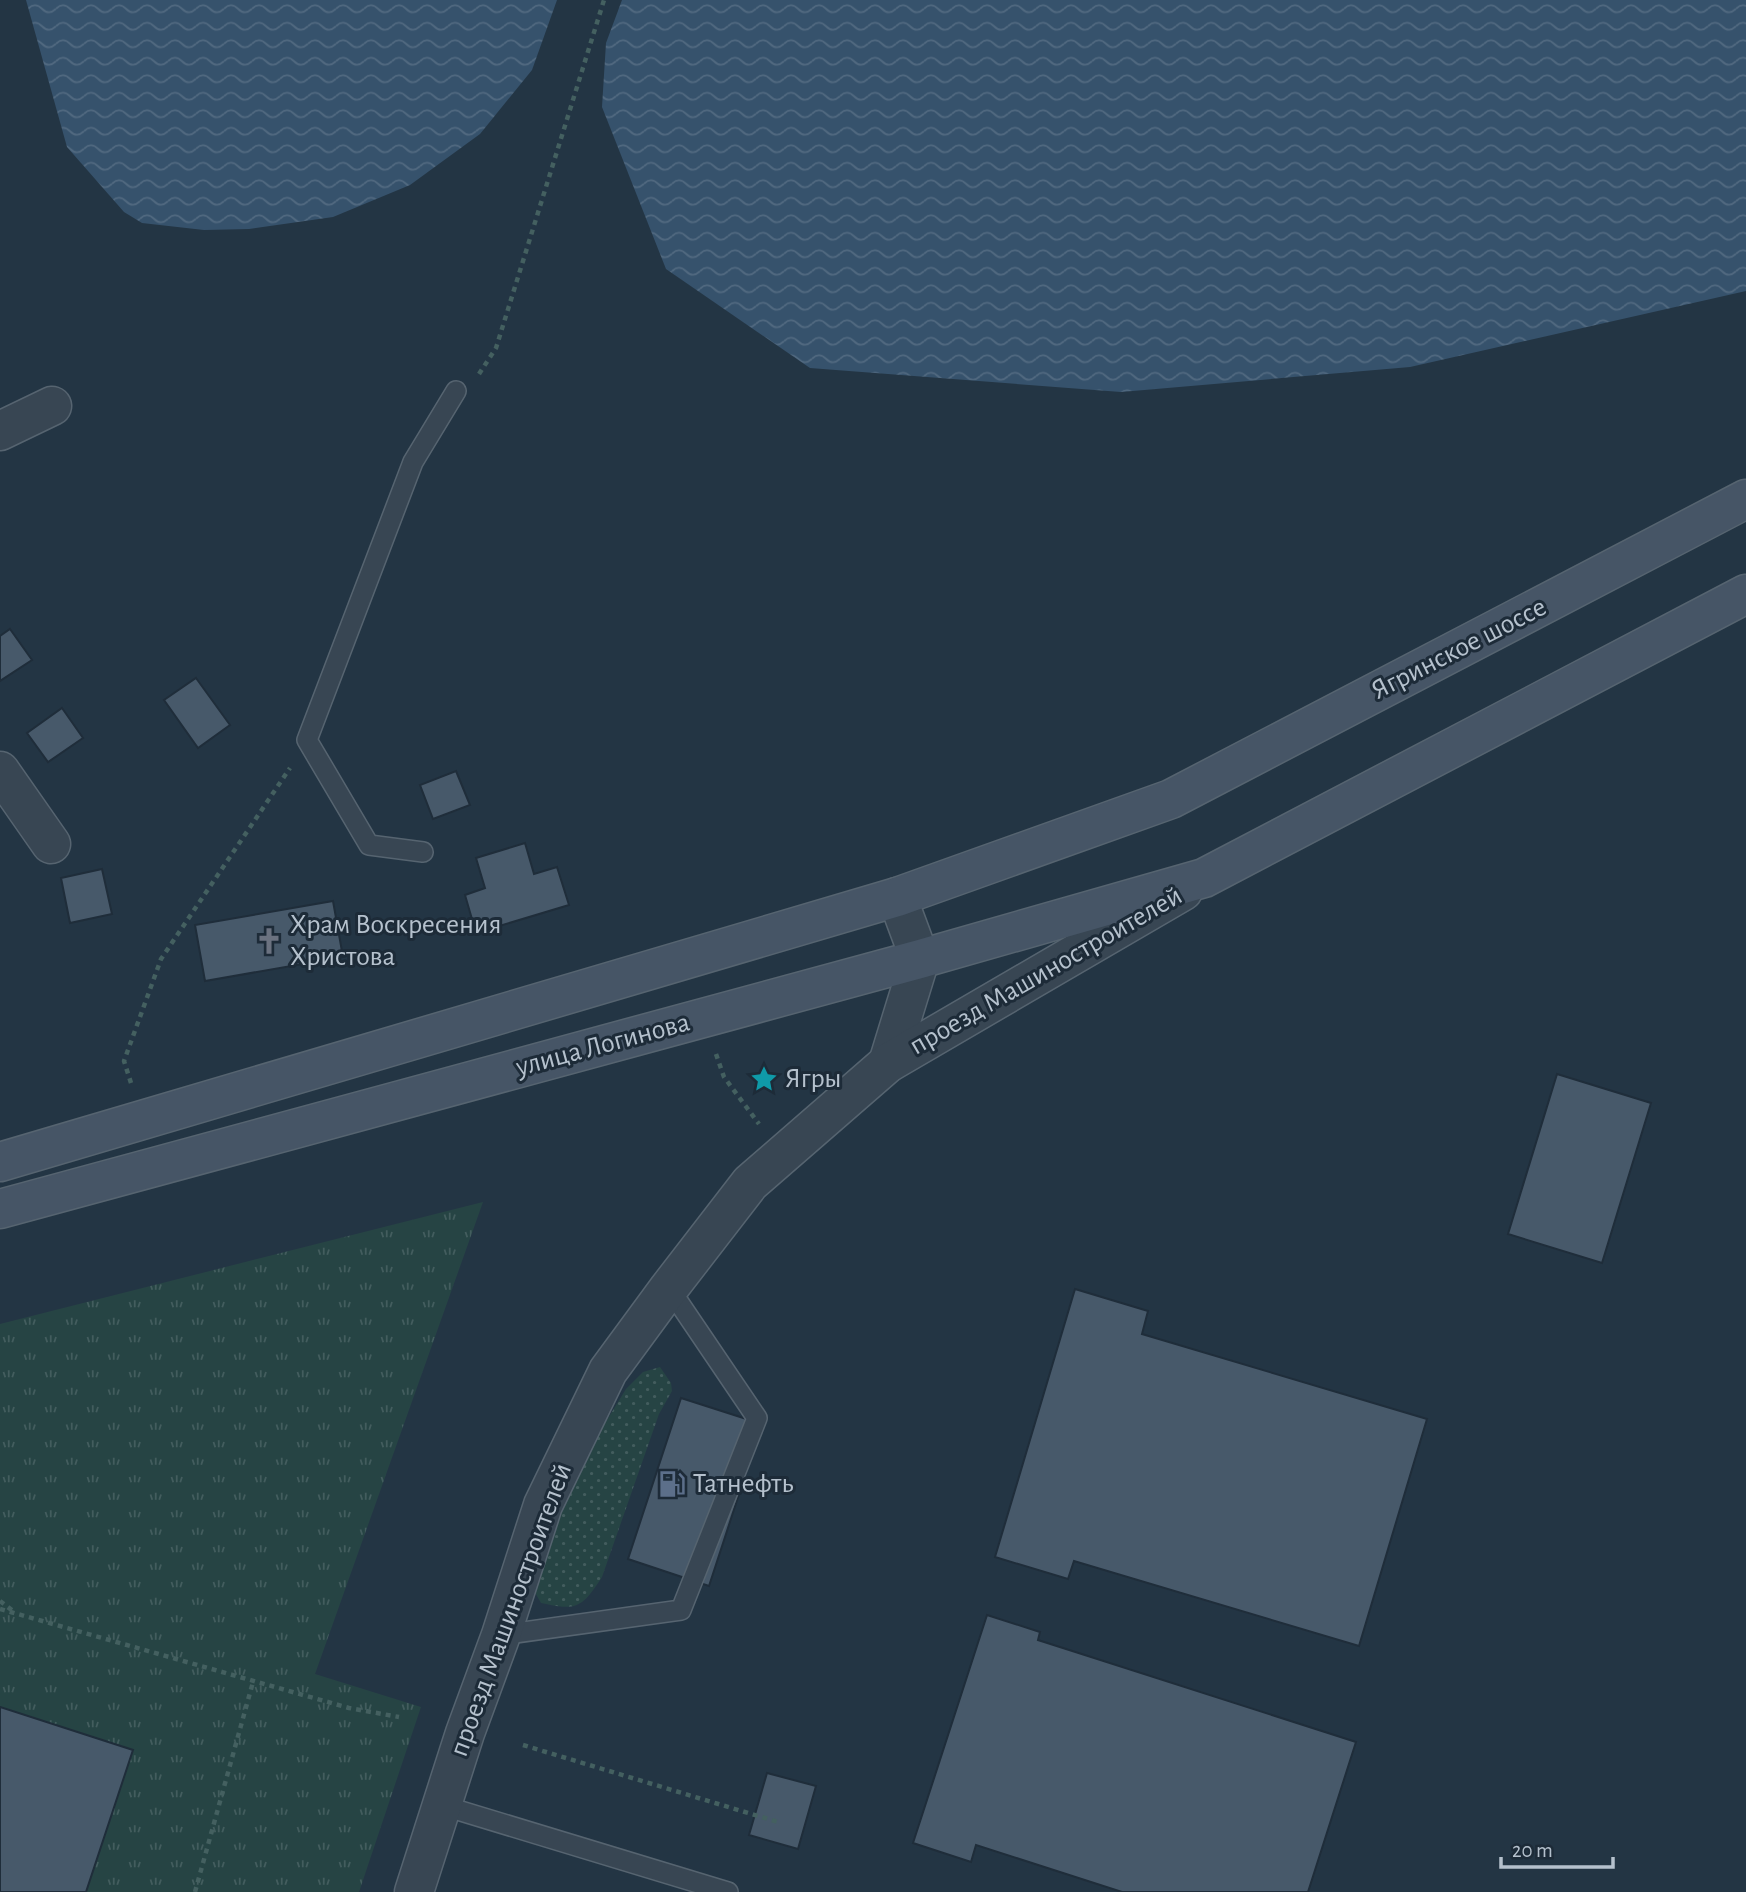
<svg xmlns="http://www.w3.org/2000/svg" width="1746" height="1892" font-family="'Alegreya Sans',sans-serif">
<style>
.grass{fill:url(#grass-dots)}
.park{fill:url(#park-tufts)}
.water{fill:url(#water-waves)}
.building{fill:#47596a;stroke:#1f2d3a;stroke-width:2}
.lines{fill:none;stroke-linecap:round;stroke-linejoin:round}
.service-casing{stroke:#566470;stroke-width:22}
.minor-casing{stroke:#566470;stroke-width:41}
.tertiary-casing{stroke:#566470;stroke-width:41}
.secondary-casing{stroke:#566470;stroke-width:41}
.path{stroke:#446060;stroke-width:4.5;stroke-dasharray:5 5;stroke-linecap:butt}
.service{stroke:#384653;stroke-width:19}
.minor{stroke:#384653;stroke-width:38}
.tertiary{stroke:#384653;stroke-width:38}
.secondary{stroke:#465566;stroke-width:38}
.labels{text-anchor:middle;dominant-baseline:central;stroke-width:6;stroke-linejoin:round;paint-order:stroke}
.street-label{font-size:28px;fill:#b5c1cd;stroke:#1d2b38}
.poi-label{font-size:28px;fill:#b5c1cd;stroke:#1d2b38;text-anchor:start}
</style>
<defs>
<pattern id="grass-dots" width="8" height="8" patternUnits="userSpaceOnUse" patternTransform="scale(1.75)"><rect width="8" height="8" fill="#264444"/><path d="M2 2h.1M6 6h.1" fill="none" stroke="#435d5e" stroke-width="1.8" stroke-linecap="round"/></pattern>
<pattern id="park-tufts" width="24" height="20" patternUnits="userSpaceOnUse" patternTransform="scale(1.75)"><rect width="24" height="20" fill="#264444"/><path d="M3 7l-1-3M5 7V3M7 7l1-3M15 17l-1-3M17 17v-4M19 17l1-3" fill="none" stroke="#435d5e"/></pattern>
<pattern id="water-waves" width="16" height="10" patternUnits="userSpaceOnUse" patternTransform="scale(1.75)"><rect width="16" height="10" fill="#36526c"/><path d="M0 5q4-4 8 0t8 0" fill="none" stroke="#516980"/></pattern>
</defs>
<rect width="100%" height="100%" fill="#233544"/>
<path class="grass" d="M660 1367 671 1383 672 1391 659 1414 602 1577C582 1608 577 1611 541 1603L528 1580 586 1454 626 1389 643 1372Z"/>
<path class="park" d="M483 1202 315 1674 421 1707 359 1892H0V1324Z"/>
<g class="water">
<path d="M26 0H557L532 70 480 134 410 185 333 217 249 229 204 230 142 223 124 212 67 147Z"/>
<path d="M622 0H1746V291L1410 367 1121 392 810 368 666 269 602 107 606 43Z"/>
</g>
<g class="building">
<path d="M10 629 32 660 0 681V636Z"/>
<path d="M196 678 230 725 198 748 164 700Z"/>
<path d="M62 708 83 738 48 762 27 733Z"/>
<path d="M456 771 470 805 433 819 420 785Z"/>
<path d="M525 843 534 874 557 867 569 905 476 933 465 895 485 888 476 858Z"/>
<path d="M102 869 112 914 70 923 61 878Z"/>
<path d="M333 901 343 957 205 981 195 925Z"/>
<path d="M1557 1074 1651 1103 1602 1263 1508 1234Z"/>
<path d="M1075 1289 1148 1311 1142 1334 1427 1419 1359 1646 1074 1561 1068 1579 995 1557Z"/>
<path d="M681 1398 762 1424 709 1586 628 1559Z"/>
<path d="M987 1615 1040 1632 1038 1640 1356 1742 1308 1892H1122L976 1845 971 1862 913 1843Z"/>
<path d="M0 1707 133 1750 86 1892H0Z"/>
<path d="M767 1773 816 1786 798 1849 749 1835Z"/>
</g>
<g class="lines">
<defs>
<g id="service">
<path d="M423 852 369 845 307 740 413 462 456 391"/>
<path d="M501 1635 681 1610 757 1418 669 1288"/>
<path d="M441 1805 728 1892"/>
</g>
<g id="minor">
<path d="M0 431 52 406"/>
<path d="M0 771 51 844"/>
</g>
<g id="tertiary">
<path d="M888 1063 920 959 897 897"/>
<path d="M414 1892 465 1733 501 1635 543 1505 608 1371 669 1288 750 1183 888 1063 1183 891"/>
</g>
<g id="secondary">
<path d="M0 1162 897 897 1171 799 1746 499"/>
<path d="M0 1209 920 959 1204 878 1746 594"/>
</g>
</defs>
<use href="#service" class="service-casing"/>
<use href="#minor" class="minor-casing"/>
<use href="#tertiary" class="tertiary-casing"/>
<use href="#secondary" class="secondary-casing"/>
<g class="path">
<path d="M479 374 496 348 604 0"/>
<path d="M716 1054 724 1077 759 1124"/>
<path d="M131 1083 124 1061 161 959 290 768"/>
<path d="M0 1601 13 1611"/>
<path d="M0 1609 349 1708 399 1717"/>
<path d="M523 1745 778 1822"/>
<path d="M195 1892 253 1682"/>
</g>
<use href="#service" class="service"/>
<use href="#minor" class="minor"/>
<use href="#tertiary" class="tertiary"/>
<use href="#secondary" class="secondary"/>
</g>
<defs>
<symbol id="church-bare" viewBox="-9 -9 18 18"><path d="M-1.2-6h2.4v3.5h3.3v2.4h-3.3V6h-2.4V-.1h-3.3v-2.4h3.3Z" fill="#6b7280" stroke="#1d2b38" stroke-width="2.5" paint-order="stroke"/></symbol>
<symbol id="sight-bare" viewBox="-9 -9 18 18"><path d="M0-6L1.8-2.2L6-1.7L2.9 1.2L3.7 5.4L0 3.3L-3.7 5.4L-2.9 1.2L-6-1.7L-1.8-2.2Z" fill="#0f9aa8" stroke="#1d2b38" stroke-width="2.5" paint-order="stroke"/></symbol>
<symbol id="fuel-bare" viewBox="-9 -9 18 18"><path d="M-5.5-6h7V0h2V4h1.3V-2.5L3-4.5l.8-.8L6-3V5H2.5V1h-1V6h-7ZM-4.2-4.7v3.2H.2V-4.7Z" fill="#5c6f8a" stroke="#1d2b38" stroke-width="2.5" paint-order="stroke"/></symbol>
</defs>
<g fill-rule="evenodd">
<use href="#church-bare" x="250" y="922" width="38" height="38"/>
<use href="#sight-bare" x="745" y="1060" width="38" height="38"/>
<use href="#fuel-bare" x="653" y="1465" width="38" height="38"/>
</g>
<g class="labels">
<g class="street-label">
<text transform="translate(1459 649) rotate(-27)">Ягринское шоссе</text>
<text transform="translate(1046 971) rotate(-30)">проезд Машиностроителей</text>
<text transform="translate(603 1045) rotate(-15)">улица Логинова</text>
<text transform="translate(511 1610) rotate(-70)">проезд Машиностроителей</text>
</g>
<g class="poi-label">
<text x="290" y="925">Храм Воскресения<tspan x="290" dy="32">Христова</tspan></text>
<text x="785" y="1079">Ягры</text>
<text x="693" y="1484">Татнефть</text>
</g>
</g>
<path d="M1501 1857v10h112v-10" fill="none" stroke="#b5c1cd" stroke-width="3.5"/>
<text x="1512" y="1857" font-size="21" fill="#b5c1cd" stroke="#1d2b38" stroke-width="5" paint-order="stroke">20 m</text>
</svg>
